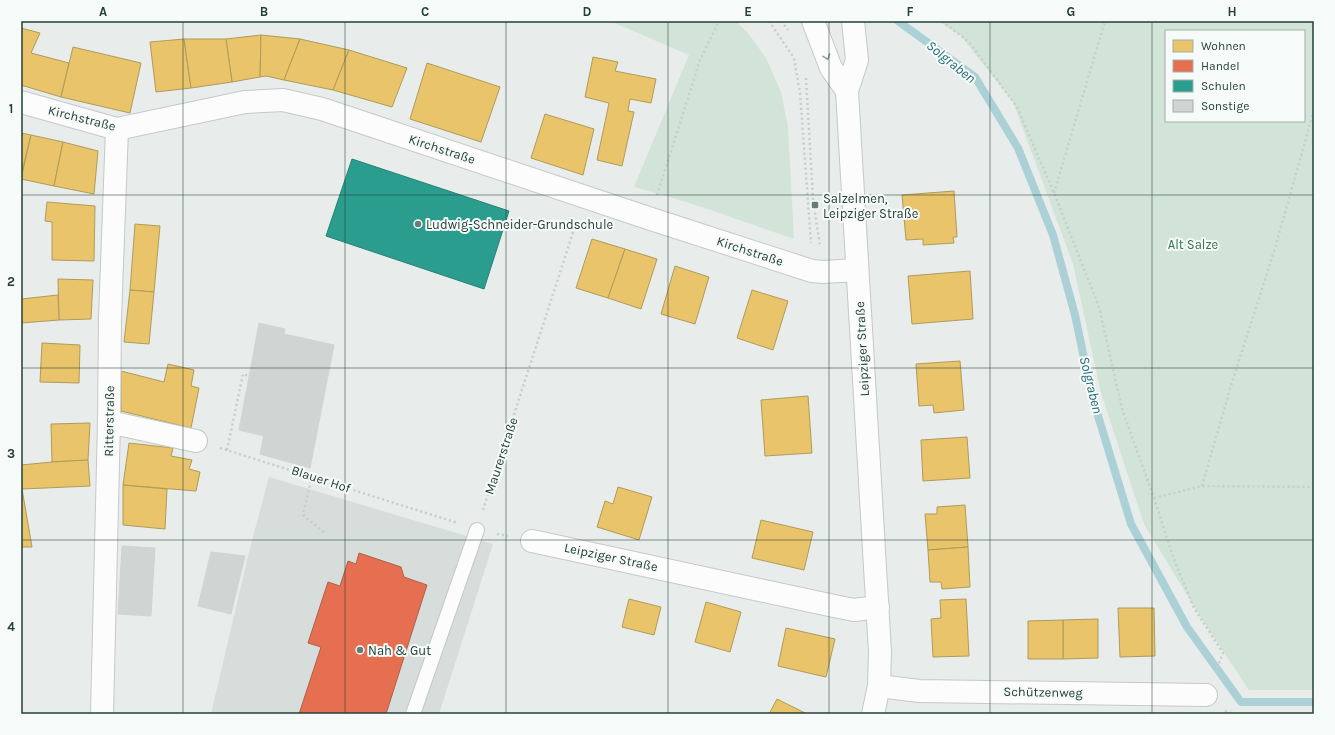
<svg xmlns="http://www.w3.org/2000/svg" width="1335" height="735" font-family="Karla,sans-serif">
<style>
.built{fill:#d6ddda}
.green{fill:#d2e4d7;fill-rule:evenodd}
.homes{fill:#e9c46a;stroke:#ae9c5b}
.shops{fill:#e76f51;stroke:#ad614a}
.schools{fill:#2a9d8f;stroke:#288175}
.lines{fill:none;stroke-linecap:round;stroke-linejoin:round}
.stream{stroke:#abd1d7;stroke-width:8}
.building{fill:#d0d5d3;stroke:#d0d5d3}
.lane-casing{stroke:#c5c9c7;stroke-width:16}
.street-casing{stroke:#c5c9c7;stroke-width:24}
.secondary-casing{stroke:#c3c9c7;stroke-width:24}
.path{stroke:#c6cecb;stroke-width:2.5;stroke-dasharray:2 3;stroke-linecap:butt}
.lane{stroke:#fcfcfc;stroke-width:14}
.street{stroke:#fcfcfc;stroke-width:22}
.secondary{stroke:#fcfcfc;stroke-width:22}
.oneway{stroke:#909e9a}
.grid{fill:none;stroke:#253f38;stroke-width:1;stroke-opacity:0.55}
.poi-dot{fill:#697c76;stroke:#f6faf8;stroke-width:1.5}
.labels{text-anchor:middle;dominant-baseline:central;stroke-width:4;stroke-linejoin:round;paint-order:stroke}
.street-label{font-size:13px;fill:#253f38;stroke:#f6faf8}
.poi-label{font-size:13px;fill:#253f38;stroke:#f6faf8;text-anchor:start}
.park-label{font-size:13px;fill:#32744a;stroke:#f6faf8}
.water-label{font-size:14px;font-style:italic;fill:#226b78;stroke:#f6faf8}
.neatline{fill:none;stroke:#253f38;stroke-width:1.5}
.grid-label{font-size:13px;text-anchor:middle;font-weight:bold;fill:#253f38}
</style>
<rect width="100%" height="100%" fill="#e8ecea"/>
<path class="built" d="M269 477 493 544 439 714H211L249 552Z"/>
<g class="green">
<path d="M610 21H736L748 33 766 58 781 92 788 127 794 239C741 221 689 201 634 187L689 55Z"/>
<path d="M938 21H1314V690H1249L1199 615 1144 524 1101 393 1073 264 1013 102 961 36ZM1166 31H1304V121H1166Z"/>
</g>
<g class="homes">
<path d="M21 28 40 33 31 53 69 63 61 97 21 85Z"/>
<path d="M261 35 260 77 232 82 226 39Z"/>
<path d="M261 35 300 39 284 80 266 76 260 77Z"/>
<path d="M184 39 191 88 156 92 150 42Z"/>
<path d="M184 39H226L232 82 191 88Z"/>
<path d="M300 39 349 50 333 90 284 80Z"/>
<path d="M73 47 141 63 130 113 61 97Z"/>
<path d="M349 50 407 68 392 107 333 90Z"/>
<path d="M593 57 618 62 615 71 656 79 651 103 630 99 628 111 634 112 622 166 597 160 609 103 585 97Z"/>
<path d="M427 63 500 87 481 142 410 119Z"/>
<path d="M545 114 594 129 583 175 531 158Z"/>
<path d="M21 133 31 135 21 176Z"/>
<path d="M31 135 63 142 54 186 21 179Z"/>
<path d="M63 142 98 151 94 194 54 186Z"/>
<path d="M954 191 957 237H953L954 243 923 245V239L906 240 902 195Z"/>
<path d="M47 202 95 206 94 261 52 260V222L45 221Z"/>
<path d="M135 224 160 226 154 292 130 290Z"/>
<path d="M592 239 625 249 608 298 576 288Z"/>
<path d="M625 249 657 259 641 309 608 298Z"/>
<path d="M675 266 709 277 695 324 661 314Z"/>
<path d="M970 271 973 319 912 324 908 276Z"/>
<path d="M58 279 93 280 91 319 59 320Z"/>
<path d="M130 290 154 292 149 344 124 342Z"/>
<path d="M752 290 788 301 773 350 737 338Z"/>
<path d="M58 295 59 320 21 323V299Z"/>
<path d="M42 343 80 345 79 383 40 382Z"/>
<path d="M960 361 964 410 934 413 933 405 919 406 916 364Z"/>
<path d="M168 364 194 370 191 386 199 388 191 428 121 411V371L164 382Z"/>
<path d="M808 396 812 453 765 456 761 400Z"/>
<path d="M90 423 88 460 52 462 51 424Z"/>
<path d="M967 437 970 478 923 481 921 440Z"/>
<path d="M129 443 173 448 171 456 192 460 189 469 200 472 196 491 123 485Z"/>
<path d="M88 460 90 486 22 489 21 465 52 462Z"/>
<path d="M21 482 22 489 32 547H21Z"/>
<path d="M123 485 167 489 165 529 123 525Z"/>
<path d="M618 487 652 497 639 540 597 527 605 501 613 504Z"/>
<path d="M965 505 968 547 928 550 925 514H937V507Z"/>
<path d="M761 520 813 532 804 570 752 558Z"/>
<path d="M968 547 970 587 942 589 941 582H930L928 550Z"/>
<path d="M629 599 661 607 654 635 622 627Z"/>
<path d="M966 599 969 656 933 657 931 619 941 618 940 600Z"/>
<path d="M706 602 741 612 730 652 695 642Z"/>
<path d="M1118 608H1154L1155 656 1120 657Z"/>
<path d="M1098 619V658L1063 659V620Z"/>
<path d="M1063 620V659H1028V621Z"/>
<path d="M786 628 835 639 826 677 778 666Z"/>
<path d="M777 699 807 714H769Z"/>
</g>
<path class="shops" d="M359 553 401 567 404 577 427 585 386 714H299L321 647 308 643 328 582 340 586 348 561 356 564Z"/>
<path class="schools" d="M352 159 509 211 484 289 326 236Z"/>
<g class="lines">
<path class="stream" d="M898 21 975 77 1018 148 1053 235 1075 315 1092 396 1131 524 1187 627 1241 702H1314"/>
</g>
<g class="building">
<path d="M259 323 285 329 264 436 239 430Z"/>
<path d="M284 334 334 345 310 468 260 454Z"/>
<path d="M122 546 155 548 151 616 118 614Z"/>
<path d="M211 552 245 556 231 614 198 606Z"/>
</g>
<g class="lines">
<defs>
<path id="lane" d="M413 714 477 530"/>
<g id="street">
<path d="M21 102 117 129 245 102 283 100 322 109 648 218 812 271 823 272 857 270"/>
<path d="M109 422 196 441"/>
<path d="M532 541 834 606 854 610 878 607"/>
<path d="M879 686 919 691 1206 695"/>
<path d="M102 714 109 422 110 318 117 129"/>
</g>
<g id="secondary">
<path d="M813 21 831 68 847 91"/>
<path d="M853 21 857 60 847 91 880 652 879 686 873 714"/>
</g>
</defs>
<use href="#lane" class="lane-casing"/>
<use href="#street" class="street-casing"/>
<use href="#secondary" class="secondary-casing"/>
<g class="path">
<path d="M769 21 794 58 800 93 811 243"/>
<path d="M781 21 788 30"/>
<path d="M942 21 969 42 1017 107 1054 193 1099 307 1122 409 1154 498 1173 557 1194 608 1223 653 1215 673"/>
<path d="M806 78 813 199 820 246"/>
<path d="M1054 193 1105 21"/>
<path d="M657 195 700 60 719 21"/>
<path d="M220 448 458 523"/>
<path d="M227 450 243 374 249 376"/>
<path d="M312 476 303 515 326 534"/>
<path d="M1202 486 1230 389 1275 248 1314 110"/>
<path d="M1154 498 1202 486 1314 487"/>
<path d="M483 510 577 220"/>
<path d="M497 534 508 536"/>
<path d="M1225 711 1234 714"/>
</g>
<use href="#lane" class="lane"/>
<use href="#street" class="street"/>
<use href="#secondary" class="secondary"/>
</g>
<defs><path id="oneway-chevron" d="M-2-3.5L2.5 0L-2 3.5" fill="none" stroke-width="1.6" stroke-linecap="round" stroke-linejoin="round"/></defs>
<use class="oneway" href="#oneway-chevron" transform="translate(827 57) rotate(70)"/>
<path class="grid" d="M183 21V714M345 21V714M506 21V714M668 21V714M829 21V714M990 21V714M1152 21V714M21 195H1314M21 368H1314M21 540H1314"/>
<g class="poi-dot">
<rect x="811" y="201" width="8" height="8" rx="2"/>
<circle cx="418" cy="224" r="4"/>
<circle cx="360" cy="650" r="4"/>
</g>
<g class="labels">
<g class="street-label">
<text transform="translate(82 118) rotate(14)">Kirchstraße</text>
<text transform="translate(442 149) rotate(18)">Kirchstraße</text>
<text transform="translate(750 251) rotate(18)">Kirchstraße</text>
<text transform="translate(862 349) rotate(-93)">Leipziger Straße</text>
<text transform="translate(109 421) rotate(-89)">Ritterstraße</text>
<text transform="translate(501 456) rotate(-72)">Maurerstraße</text>
<text transform="translate(321 479) rotate(18)">Blauer Hof</text>
<text transform="translate(611 557) rotate(12)">Leipziger Straße</text>
<text transform="translate(1043 692) rotate(1)">Schützenweg</text>
</g>
<g class="poi-label">
<text x="823" y="198">Salzelmen,<tspan x="823" dy="15">Leipziger Straße</tspan></text>
<text x="426" y="224">Ludwig-Schneider-Grundschule</text>
<text x="368" y="650">Nah &amp; Gut</text>
</g>
<g class="park-label">
<text x="1193" y="244">Alt Salze</text>
</g>
<g class="water-label">
<text transform="translate(951 62) rotate(39)">Solgraben</text>
<text transform="translate(1091 385) rotate(76)">Solgraben</text>
</g>
</g>
<rect width="1335" height="735" fill="none" stroke="#f6faf8" stroke-width="44"/>
<rect x="1165" y="30" width="140" height="92" fill="#f6faf8" stroke="#a2afab"/>
<rect x="1173" y="40" width="20" height="12" fill="#e9c46a" stroke="#a2afab"/>
<text x="1201" y="50" font-size="12" fill="#253f38">Wohnen</text>
<rect x="1173" y="60" width="20" height="12" fill="#e76f51" stroke="#a2afab"/>
<text x="1201" y="70" font-size="12" fill="#253f38">Handel</text>
<rect x="1173" y="80" width="20" height="12" fill="#2a9d8f" stroke="#a2afab"/>
<text x="1201" y="90" font-size="12" fill="#253f38">Schulen</text>
<rect x="1173" y="100" width="20" height="12" fill="#d0d5d3" stroke="#a2afab"/>
<text x="1201" y="110" font-size="12" fill="#253f38">Sonstige</text>
<rect x="22" y="22" width="1291" height="691" class="neatline"/>
<g class="grid-label">
<text x="103" y="16">A</text>
<text x="264" y="16">B</text>
<text x="425" y="16">C</text>
<text x="587" y="16">D</text>
<text x="748" y="16">E</text>
<text x="910" y="16">F</text>
<text x="1071" y="16">G</text>
<text x="1232" y="16">H</text>
<text x="11" y="113">1</text>
<text x="11" y="286">2</text>
<text x="11" y="458">3</text>
<text x="11" y="631">4</text>
</g>
</svg>
